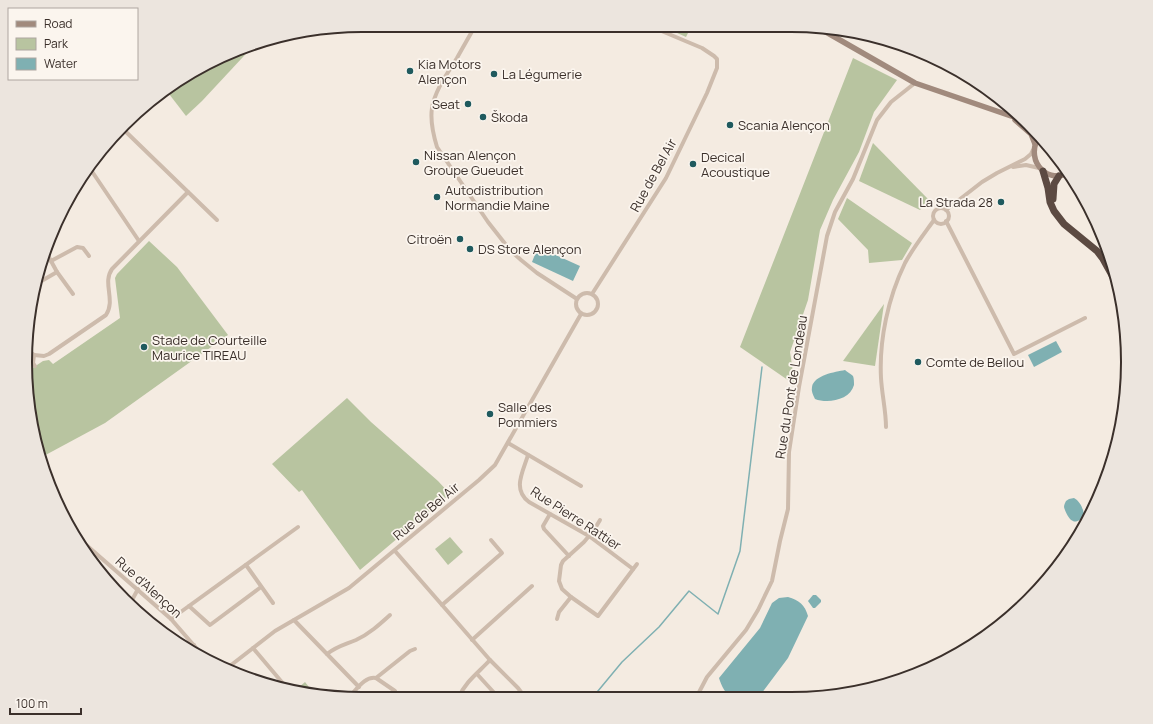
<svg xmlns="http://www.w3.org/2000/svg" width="1153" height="724" font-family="Manrope,sans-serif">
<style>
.green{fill:#b8c4a0}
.water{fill:#7fb0b2}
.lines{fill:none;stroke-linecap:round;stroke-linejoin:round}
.stream{stroke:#7fb0b2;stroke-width:1.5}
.street{stroke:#cdbbac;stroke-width:4}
.secondary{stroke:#a18a7d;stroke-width:5.5}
.highway{stroke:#5c4a42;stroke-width:7}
.poi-dot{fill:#1f5a5e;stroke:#fbf5ee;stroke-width:1.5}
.labels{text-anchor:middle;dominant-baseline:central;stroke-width:3.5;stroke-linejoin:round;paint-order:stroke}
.poi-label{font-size:13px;fill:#3b302b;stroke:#fbf5ee;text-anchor:start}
.street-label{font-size:13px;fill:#3b302b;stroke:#fbf5ee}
.rim{fill:none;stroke:#3b302b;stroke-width:2}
</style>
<rect width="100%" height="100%" fill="#f4ebe1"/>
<g class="green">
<path d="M664 27H691L686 37Z"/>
<path d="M257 42 202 101 186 116 166 90 175 82 254 43Z"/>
<path d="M853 58 897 80 874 112 859 152 833 200 820 230 808 300 790 352 795 385 740 347Z"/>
<path d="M873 143 928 199 920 210 859 181Z"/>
<path d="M847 198 912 243 902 260 869 263 868 250 838 219Z"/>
<path d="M149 241 177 267 228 335 105 423 40 458 37 449 25 360 31 369 43 361 49 360 53 364 120 318 115 278 117 274Z"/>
<path d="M884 304 875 366 843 361Z"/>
<path d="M347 398 371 422 438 481 450 494 360 570 302 490 299 492 272 464Z"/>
<path d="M450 537 463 552 448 565 435 549Z"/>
<path d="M305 682 316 696 299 691 297 689Z"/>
</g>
<g class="water">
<path d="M538 247 580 266 573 281 532 262Z"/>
<path d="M1056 341 1062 352 1034 367 1028 355Z"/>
<path d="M845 370C847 372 851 374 853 376 854 378 854 383 854 385 850 400 828 404 815 399 813 395 811 391 812 387 814 375 835 372 845 370Z"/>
<path d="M1074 498C1080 501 1084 510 1084 516 1082 519 1076 523 1073 521 1069 520 1065 511 1064 507 1064 505 1065 503 1066 501L1069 499Z"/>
<path d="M813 595H816L821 600V602L815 608H813L808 601Z"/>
<path d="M788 597C799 600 805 605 808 616L788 658 758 698C751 698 741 700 734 698 726 696 721 685 719 678L760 628 772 603 779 598Z"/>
</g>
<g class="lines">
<path class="stream" d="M593 697 622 662 659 627 689 591 718 614 740 551 762 367"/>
<g class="street">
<path d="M475 26C469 37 463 47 457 58 447 74 435 90 432 108 430 121 433 134 437 147L488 222 510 250 521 260 537 273 577 299"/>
<path d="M124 130 217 220"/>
<path d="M89 167 139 241"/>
<path d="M1013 167 1026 165 1039 168"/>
<circle cx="941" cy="216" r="8"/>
<path d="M946 210 982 182 997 173 1025 159 1031 154 1033 150"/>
<path d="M946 221 1014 354 1085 318"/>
<path d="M45 250 57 272 73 294"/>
<path d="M51 261 77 247 83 248 89 256"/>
<path d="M38 283 57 272"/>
<circle cx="587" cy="304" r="11"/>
<path d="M592 294 666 178 707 93 717 68V59L714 56 702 48 652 27"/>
<path d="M27 350 34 355 33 363 35 366"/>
<path d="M34 355 44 356 49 354 106 315C116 300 102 283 112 269L188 192"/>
<path d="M886 427C886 411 882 395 881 378 879 340 888 298 905 263 913 248 924 234 934 220"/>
<path d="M508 443 581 486"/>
<path d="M528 455C523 472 512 489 529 502L589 536 633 569"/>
<path d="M550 514 543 526 544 529 569 556"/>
<path d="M600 520 594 530 584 542 563 561 561 565 559 581 562 589 571 597 598 616 637 564"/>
<path d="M76 536 171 619 204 657"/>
<path d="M395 551 490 660 518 688 521 692 522 697"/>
<path d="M246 565 273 603"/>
<path d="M131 602 138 589"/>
<path d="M442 605 502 553 491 540"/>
<path d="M189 606 210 625 261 587"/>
<path d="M171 619 298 527"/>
<path d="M557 619 559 612 571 597"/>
<path d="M294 620 359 687"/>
<path d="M472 640 532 586"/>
<path d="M188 647 194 645"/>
<path d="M253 648 286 687"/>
<path d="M327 654C337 646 344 645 356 640 369 634 379 625 390 615"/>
<path d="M226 669 275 631 349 588 479 480 495 465 581 314"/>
<path d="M477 674 498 697"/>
<path d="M376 678 410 651 415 649"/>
<path d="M350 696C357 689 365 676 376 678L395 691"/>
<path d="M459 697C465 682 479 672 490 660"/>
<path d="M696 698 707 677 746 630 758 610 772 581 780 541 788 509 789 452 799 387 827 236 835 212 853 179 877 120 891 102 915 83"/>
</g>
<g class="secondary">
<path d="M819 28 915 83 1020 119 1032 128"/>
<path d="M1015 120 1031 134 1035 144"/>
<path d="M1040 136C1024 156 1044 185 1068 173"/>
</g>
<g class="highway">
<path d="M1043 171 1048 188 1050 202 1054 211 1064 224 1097 251 1103 259 1118 286"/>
<path d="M1053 199 1054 184 1059 176"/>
</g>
</g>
<g class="poi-dot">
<circle cx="410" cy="71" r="4"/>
<circle cx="494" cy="74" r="4"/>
<circle cx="468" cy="104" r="4"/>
<circle cx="483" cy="117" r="4"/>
<circle cx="730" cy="125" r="4"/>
<circle cx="416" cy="162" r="4"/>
<circle cx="693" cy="164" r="4"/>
<circle cx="437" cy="197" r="4"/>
<circle cx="1001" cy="202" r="4"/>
<circle cx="460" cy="239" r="4"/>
<circle cx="470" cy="249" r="4"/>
<circle cx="144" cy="347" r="4"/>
<circle cx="918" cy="362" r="4"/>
<circle cx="490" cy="414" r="4"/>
</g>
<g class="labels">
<g class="poi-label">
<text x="418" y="64">Kia Motors<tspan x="418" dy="15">Alençon</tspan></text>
<text x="502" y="74">La Légumerie</text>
<text x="460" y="104" text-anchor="end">Seat</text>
<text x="491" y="117">Škoda</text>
<text x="738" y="125">Scania Alençon</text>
<text x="424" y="155">Nissan Alençon<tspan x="424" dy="15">Groupe Gueudet</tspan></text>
<text x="701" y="157">Decical<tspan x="701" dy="15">Acoustique</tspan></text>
<text x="445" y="190">Autodistribution<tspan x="445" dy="15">Normandie Maine</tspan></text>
<text x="993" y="202" text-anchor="end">La Strada 28</text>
<text x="452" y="239" text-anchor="end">Citroën</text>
<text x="478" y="249">DS Store Alençon</text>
<text x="152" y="340">Stade de Courteille<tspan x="152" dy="15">Maurice TIREAU</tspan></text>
<text x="926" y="362">Comte de Bellou</text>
<text x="498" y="407">Salle des<tspan x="498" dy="15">Pommiers</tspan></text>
</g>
<g class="street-label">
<text transform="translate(653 175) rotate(-61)">Rue de Bel Air</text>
<text transform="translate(791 387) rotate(-81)">Rue du Pont de Londeau</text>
<text transform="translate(426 511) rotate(-40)">Rue de Bel Air</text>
<text transform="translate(576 518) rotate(33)">Rue Pierre Rattier</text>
<text transform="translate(149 587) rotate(42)">Rue d'Alençon</text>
</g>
</g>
<path d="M0 0H1153V724H0ZM362 32H791A330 330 0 0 1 1121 362V362A330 330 0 0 1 791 692H362A330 330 0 0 1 32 362V362A330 330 0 0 1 362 32Z" fill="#ece5de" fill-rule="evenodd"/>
<path class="rim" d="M362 32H791A330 330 0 0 1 1121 362V362A330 330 0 0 1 791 692H362A330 330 0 0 1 32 362V362A330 330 0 0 1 362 32Z"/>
<rect x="8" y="8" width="130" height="72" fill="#fbf5ee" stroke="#aea6a0"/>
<rect x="16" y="21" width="20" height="6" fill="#a18a7d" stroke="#aea6a0"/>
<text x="44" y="28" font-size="12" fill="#3b302b">Road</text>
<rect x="16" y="38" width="20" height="12" fill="#b8c4a0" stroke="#aea6a0"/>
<text x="44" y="48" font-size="12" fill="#3b302b">Park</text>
<rect x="16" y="58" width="20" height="12" fill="#7fb0b2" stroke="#aea6a0"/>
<text x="44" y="68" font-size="12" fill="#3b302b">Water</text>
<path d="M10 708v6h71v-6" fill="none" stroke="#3b302b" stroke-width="2"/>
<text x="16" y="708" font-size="12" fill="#3b302b" stroke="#fbf5ee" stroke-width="3" paint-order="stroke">100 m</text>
</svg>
